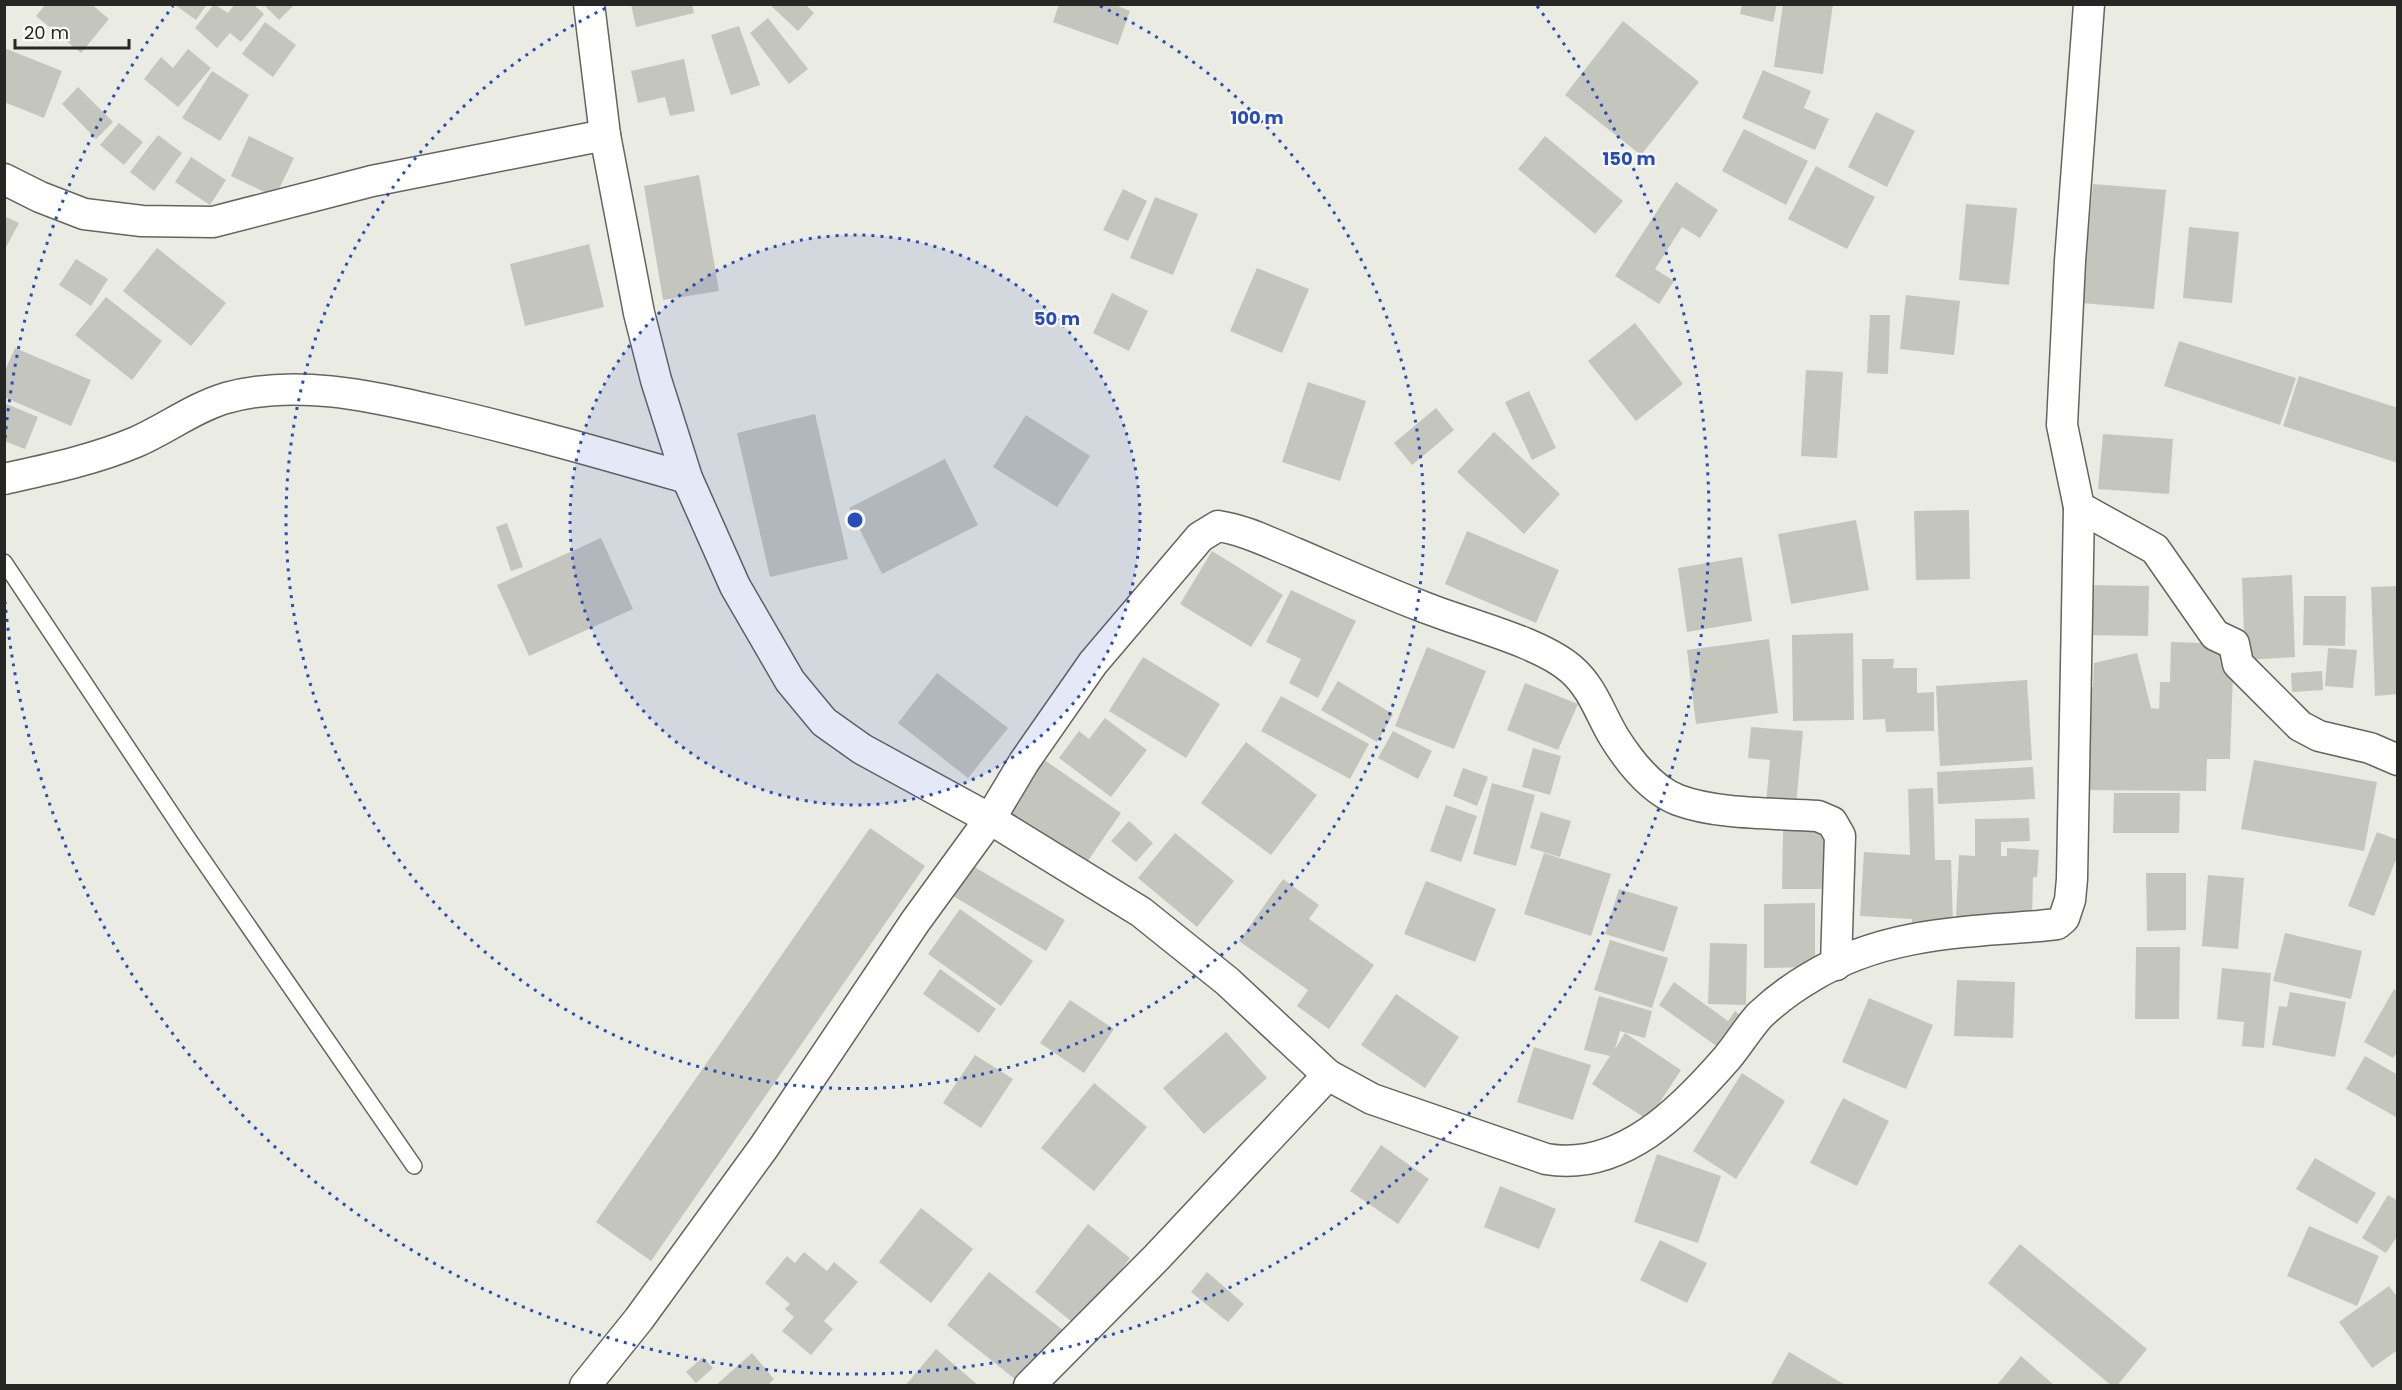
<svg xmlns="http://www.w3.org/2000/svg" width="2402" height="1390" font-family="Poppins,sans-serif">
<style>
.building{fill:#c4c6be}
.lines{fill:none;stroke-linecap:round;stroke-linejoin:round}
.service-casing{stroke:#64655e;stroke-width:18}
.minor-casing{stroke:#64655e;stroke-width:33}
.service{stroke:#fff;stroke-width:15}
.minor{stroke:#fff;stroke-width:30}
.ring{fill:none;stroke:#294cbb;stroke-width:3;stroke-dasharray:3 6}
.centre{fill:#294cbb;stroke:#f8f9f0;stroke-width:3}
.ring-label{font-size:18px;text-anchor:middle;font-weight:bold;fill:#294cbb;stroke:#f8f9f0;stroke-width:4.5;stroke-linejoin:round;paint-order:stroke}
</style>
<rect width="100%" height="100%" fill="#eaece3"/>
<g class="building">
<path d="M46 4H91L109 19 81 53 36 16Z"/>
<path d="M174 4H207L196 20Z"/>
<path d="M214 4 228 13 235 4H253L264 14 241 42 230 33 217 48 195 28Z"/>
<path d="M263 4H295L279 20Z"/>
<path d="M631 4H692L694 13 636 27Z"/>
<path d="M769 4H805L814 13 798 31Z"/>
<path d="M1059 4H1113L1130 11 1118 45 1053 22Z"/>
<path d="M1742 4H1777L1773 22 1740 14Z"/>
<path d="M1783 4H1833L1823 74 1774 67Z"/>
<path d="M768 18 808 69 789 84 750 33Z"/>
<path d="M1623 21 1699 82 1641 155 1565 95Z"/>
<path d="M265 22 296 45 273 77 242 54Z"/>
<path d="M739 26 760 85 731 95 711 35Z"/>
<path d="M4 48 62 71 44 118 4 102Z"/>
<path d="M188 49 211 68 178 107 144 79 161 57 173 68Z"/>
<path d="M684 59 695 111 670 116 665 97 638 103 631 71Z"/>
<path d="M1763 70 1811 91 1804 108 1829 119 1815 150 1742 118Z"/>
<path d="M212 71 249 95 220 141 182 118Z"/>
<path d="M78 87 113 122 96 139 62 104Z"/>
<path d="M1876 112 1915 131 1887 187 1848 167Z"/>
<path d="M119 123 143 142 124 165 100 145Z"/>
<path d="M1744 129 1808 161 1786 205 1722 171Z"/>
<path d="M158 135 182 153 154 191 130 172Z"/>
<path d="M249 136 294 158 275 197 231 176Z"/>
<path d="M1545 136 1623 201 1595 234 1518 169Z"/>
<path d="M191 157 226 180 210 205 175 182Z"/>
<path d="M1816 166 1875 197 1847 249 1788 219Z"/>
<path d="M699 175 719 291 663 300 644 186Z"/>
<path d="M1676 182 1718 210 1700 238 1682 227 1655 269 1674 281 1659 304 1615 276Z"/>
<path d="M2093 184 2166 190 2154 309 2081 303Z"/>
<path d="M1123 189 1147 201 1128 241 1103 230Z"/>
<path d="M1155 197 1198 214 1173 275 1130 258Z"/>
<path d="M1966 204 2017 208 2009 285 1959 280Z"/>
<path d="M4 216 19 223 4 251Z"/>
<path d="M2189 227 2239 232 2232 303 2183 298Z"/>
<path d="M589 244 604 307 525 326 510 264Z"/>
<path d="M157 248 226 303 191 346 123 291Z"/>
<path d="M76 259 108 279 91 306 59 285Z"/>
<path d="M1257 268 1309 289 1282 353 1230 331Z"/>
<path d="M1112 293 1148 311 1129 351 1093 333Z"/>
<path d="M1906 295 1960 301 1954 355 1900 349Z"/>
<path d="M106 297 162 341 132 380 75 335Z"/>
<path d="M1870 315H1890L1888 374 1867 373Z"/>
<path d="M1635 323 1683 384 1636 421 1588 361Z"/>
<path d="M2179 341 2296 378 2280 425 2164 386Z"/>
<path d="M15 348 91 380 71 426 4 397V373Z"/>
<path d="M1806 370 1843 372 1837 458 1801 456Z"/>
<path d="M2299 376 2398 408V463L2283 426Z"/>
<path d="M1308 382 1366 401 1340 481 1282 462Z"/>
<path d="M1529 391 1556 448 1532 460 1505 402Z"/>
<path d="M4 403 38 417 25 449 4 441Z"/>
<path d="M1436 408 1454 430 1412 465 1394 443Z"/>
<path d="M815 414 848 559 770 577 737 433Z"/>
<path d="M1026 415 1090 456 1057 507 993 467Z"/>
<path d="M1494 432 1560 494 1524 534 1457 472Z"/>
<path d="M2103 434 2173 439 2169 494 2098 489Z"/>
<path d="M945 459 978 525 882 574 849 508Z"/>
<path d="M1969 510 1970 579 1916 580 1914 511Z"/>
<path d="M1856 520 1869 590 1791 604 1778 534Z"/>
<path d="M507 523 523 567 511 571 496 527Z"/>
<path d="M1467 531 1559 570 1536 623 1445 584Z"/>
<path d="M601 538 633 609 529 656 497 585Z"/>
<path d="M1212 551 1283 595 1251 647 1180 604Z"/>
<path d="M1742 557 1752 621 1687 632 1678 568Z"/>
<path d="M2292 575 2295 657 2245 660 2242 578Z"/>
<path d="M2084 585 2149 586 2148 636 2083 635Z"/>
<path d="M2398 586V694L2375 696 2371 587Z"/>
<path d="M1291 590 1356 621 1318 698 1289 683 1301 659 1266 642Z"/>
<path d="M2304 596H2346L2345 646 2303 645Z"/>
<path d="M1853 633 1854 720 1793 721 1792 635Z"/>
<path d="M1769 639 1778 713 1696 724 1687 650Z"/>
<path d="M2171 642 2234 644 2230 759H2207L2206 791 2080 790 2082 687H2093L2094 663 2137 653 2151 708 2159 709 2160 682H2170Z"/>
<path d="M1427 647 1486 671 1454 749 1395 726Z"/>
<path d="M2328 648 2357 650 2353 688 2325 686Z"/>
<path d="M1143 657 1220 704 1186 758 1109 711Z"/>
<path d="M1862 659H1894L1893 668H1917V693L1934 692V731L1886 732 1885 719 1863 720Z"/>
<path d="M2322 671 2323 690 2292 692 2291 673Z"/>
<path d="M937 673 1008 728 968 778 898 723Z"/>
<path d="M2027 680 2032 760 1940 766 1936 686Z"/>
<path d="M1338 681 1393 714 1377 742 1321 710Z"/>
<path d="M1525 683 1578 704 1558 750 1507 730Z"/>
<path d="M1281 696 1369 744 1350 779 1261 731Z"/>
<path d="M1105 718 1147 750 1111 797 1059 758 1079 731 1089 739Z"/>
<path d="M1751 727 1803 731 1796 805 1766 802 1770 760 1748 758Z"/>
<path d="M1393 731 1432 751 1418 779 1378 758Z"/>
<path d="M1246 742 1317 795 1271 855 1201 803Z"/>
<path d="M1533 748 1561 756 1550 795 1522 787Z"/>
<path d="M1043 759 1121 813 1085 865 1007 811Z"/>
<path d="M2254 760 2377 782 2364 851 2241 829Z"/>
<path d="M2033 767 2035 799 1938 804 1937 772Z"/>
<path d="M1463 768 1488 777 1477 806 1453 796Z"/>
<path d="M1492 783 1535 795 1516 866 1473 854Z"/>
<path d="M1933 788 1935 860H1951L1953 924 1912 925V919L1860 916 1864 852 1910 855 1908 789Z"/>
<path d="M2114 793H2180L2179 833H2113Z"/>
<path d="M1446 805 1477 816 1461 862 1430 851Z"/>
<path d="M1541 812 1571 821 1560 857 1530 848Z"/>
<path d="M2029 818 2030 841 2001 842V856H2007V848L2039 850 2037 877H2033L2032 920 1956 918 1959 855 1975 856V819Z"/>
<path d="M1129 821 1153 843 1136 862 1111 841Z"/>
<path d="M870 828 925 866 651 1261 596 1222Z"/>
<path d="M1783 831H1831L1830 889H1782Z"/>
<path d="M2377 832 2398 840V854L2374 916 2348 906Z"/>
<path d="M1175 833 1234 881 1197 927 1138 878Z"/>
<path d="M1544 853 1611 874 1591 936 1524 914Z"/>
<path d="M971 865 1065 920 1046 951 953 896Z"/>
<path d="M2146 873H2186V930L2147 931Z"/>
<path d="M2208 875 2244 878 2238 949 2202 946Z"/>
<path d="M1283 879 1319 905 1309 919 1374 965 1329 1029 1297 1006 1308 990 1239 941Z"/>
<path d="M1426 881 1496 909 1475 962 1404 934Z"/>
<path d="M1619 889 1678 907 1664 952 1605 934Z"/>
<path d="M1815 903V967L1764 968V904Z"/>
<path d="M960 909 1033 961 1001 1006 928 954Z"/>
<path d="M2285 933 2362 951 2351 999 2273 981Z"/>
<path d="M1610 940 1668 958 1652 1008 1594 990Z"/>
<path d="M1710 943 1747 944 1746 1005 1708 1004Z"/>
<path d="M2136 947H2180L2179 1019H2135Z"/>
<path d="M2222 968 2271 973 2264 1048 2242 1046 2244 1022 2217 1019Z"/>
<path d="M940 969 996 1009 979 1033 923 994Z"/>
<path d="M1957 980 2015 982 2013 1038 1954 1036Z"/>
<path d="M1674 982 1728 1021 1735 1011 1745 1019 1722 1050 1659 1005Z"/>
<path d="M2394 989 2398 992V1051L2393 1058 2364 1042Z"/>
<path d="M2290 992 2346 1002 2335 1057 2272 1045 2279 1006 2287 1007Z"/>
<path d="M1396 994 1459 1037 1425 1088 1361 1045Z"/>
<path d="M1599 996 1652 1011 1645 1038 1620 1031 1615 1049 1625 1033 1681 1070 1648 1120 1592 1084 1610 1056 1584 1050Z"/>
<path d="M1869 998 1933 1025 1906 1089 1842 1062Z"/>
<path d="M1070 1000 1114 1029 1084 1073 1040 1043Z"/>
<path d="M1226 1032 1267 1078 1204 1134 1163 1088Z"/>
<path d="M1534 1047 1591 1065 1573 1120 1517 1102Z"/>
<path d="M975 1055 1013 1079 981 1128 943 1103Z"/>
<path d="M2365 1056 2398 1075V1118L2346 1089Z"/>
<path d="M1742 1073 1785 1101 1736 1179 1693 1151Z"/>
<path d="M1094 1083 1147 1127 1094 1191 1041 1148Z"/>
<path d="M1843 1098 1889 1121 1857 1186 1810 1163Z"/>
<path d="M1381 1145 1429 1179 1398 1224 1350 1191Z"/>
<path d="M1657 1154 1721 1176 1698 1243 1634 1222Z"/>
<path d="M2315 1158 2376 1193 2357 1224 2296 1189Z"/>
<path d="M1500 1186 1556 1209 1539 1249 1484 1227Z"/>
<path d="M2388 1195 2398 1201V1235L2386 1253 2362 1238Z"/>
<path d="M921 1208 973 1249 931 1303 879 1262Z"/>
<path d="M1088 1224 1130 1258 1077 1326 1035 1292Z"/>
<path d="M2309 1226 2379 1256 2357 1306 2287 1276Z"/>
<path d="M1660 1240 1707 1263 1687 1303 1640 1280Z"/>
<path d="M2020 1244 2147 1349 2117 1386H2112L1988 1283Z"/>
<path d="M804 1252 827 1271 834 1262 858 1282 824 1321 833 1329 811 1355 782 1331 794 1317 785 1309 790 1304 765 1283 787 1256 795 1263Z"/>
<path d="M989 1272 1063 1330 1021 1384 947 1325Z"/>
<path d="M1207 1272 1244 1304 1228 1322 1191 1292Z"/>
<path d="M2389 1286 2398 1298V1350L2372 1368 2339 1322Z"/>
<path d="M936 1349 979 1386H905Z"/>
<path d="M1789 1352 1847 1386H1770Z"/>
<path d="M752 1353 774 1379 767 1386H715Z"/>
<path d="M2021 1356 2055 1386H1996Z"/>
<path d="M703 1357 713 1368 696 1383 686 1372Z"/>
</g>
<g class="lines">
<defs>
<path id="service" d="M4 562 189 840 414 1166"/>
<g id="minor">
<path d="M589 4 605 135 639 313 656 380 687 478 735 586 790 681 824 722 862 749 990 819 1141 912 1227 981 1328 1075 1372 1099 1546 1159C1621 1172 1681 1111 1727 1058 1738 1045 1748 1028 1760 1015 1776 1000 1792 988 1811 977 1881 934 1959 932 2039 926L2057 924 2064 918 2070 900 2072 879 2079 507 2062 425 2070 261 2089 4"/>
<path d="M4 179 40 197 84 214 142 221 213 222 372 181 605 135"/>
<path d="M4 479C49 469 93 460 136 442 166 429 193 408 226 398 298 378 374 397 445 413 527 432 607 455 687 478"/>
<path d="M2079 507 2155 549 2215 635 2234 644 2238 664 2300 726 2319 736 2370 748 2398 760"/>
<path d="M585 1386 639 1319 764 1147 915 922 990 819 1024 762 1093 663 1200 537 1218 526C1245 530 1270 543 1295 553 1337 571 1379 590 1421 606 1462 623 1539 641 1571 669 1593 688 1600 714 1614 737 1629 761 1652 790 1678 800 1718 815 1776 813 1818 816L1832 822 1840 836 1836 965"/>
<path d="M1029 1386 1157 1257 1328 1075"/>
</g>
</defs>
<use href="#service" class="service-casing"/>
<use href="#minor" class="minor-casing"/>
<use href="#service" class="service"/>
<use href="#minor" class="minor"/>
</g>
<circle cx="855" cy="520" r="285" fill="#294cbb" fill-opacity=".12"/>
<g class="ring">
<circle cx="855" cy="520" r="285"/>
<path d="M1100 6A569 569 0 1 1 610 6"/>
<path d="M5 438A854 854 0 0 1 173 6M1537 6A854 854 0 1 1 5 602"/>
</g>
<circle cx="855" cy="520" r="9" class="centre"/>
<g class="ring-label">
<text x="1257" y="124">100 m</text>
<text x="1629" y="165">150 m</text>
<text x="1057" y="325">50 m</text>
</g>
<rect width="2402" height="1390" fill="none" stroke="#262724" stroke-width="12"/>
<path d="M15 39v9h114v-9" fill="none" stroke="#262724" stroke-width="3"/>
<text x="24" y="39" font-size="18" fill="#262724" stroke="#f8f9f0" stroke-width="4.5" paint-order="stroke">20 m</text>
</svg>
